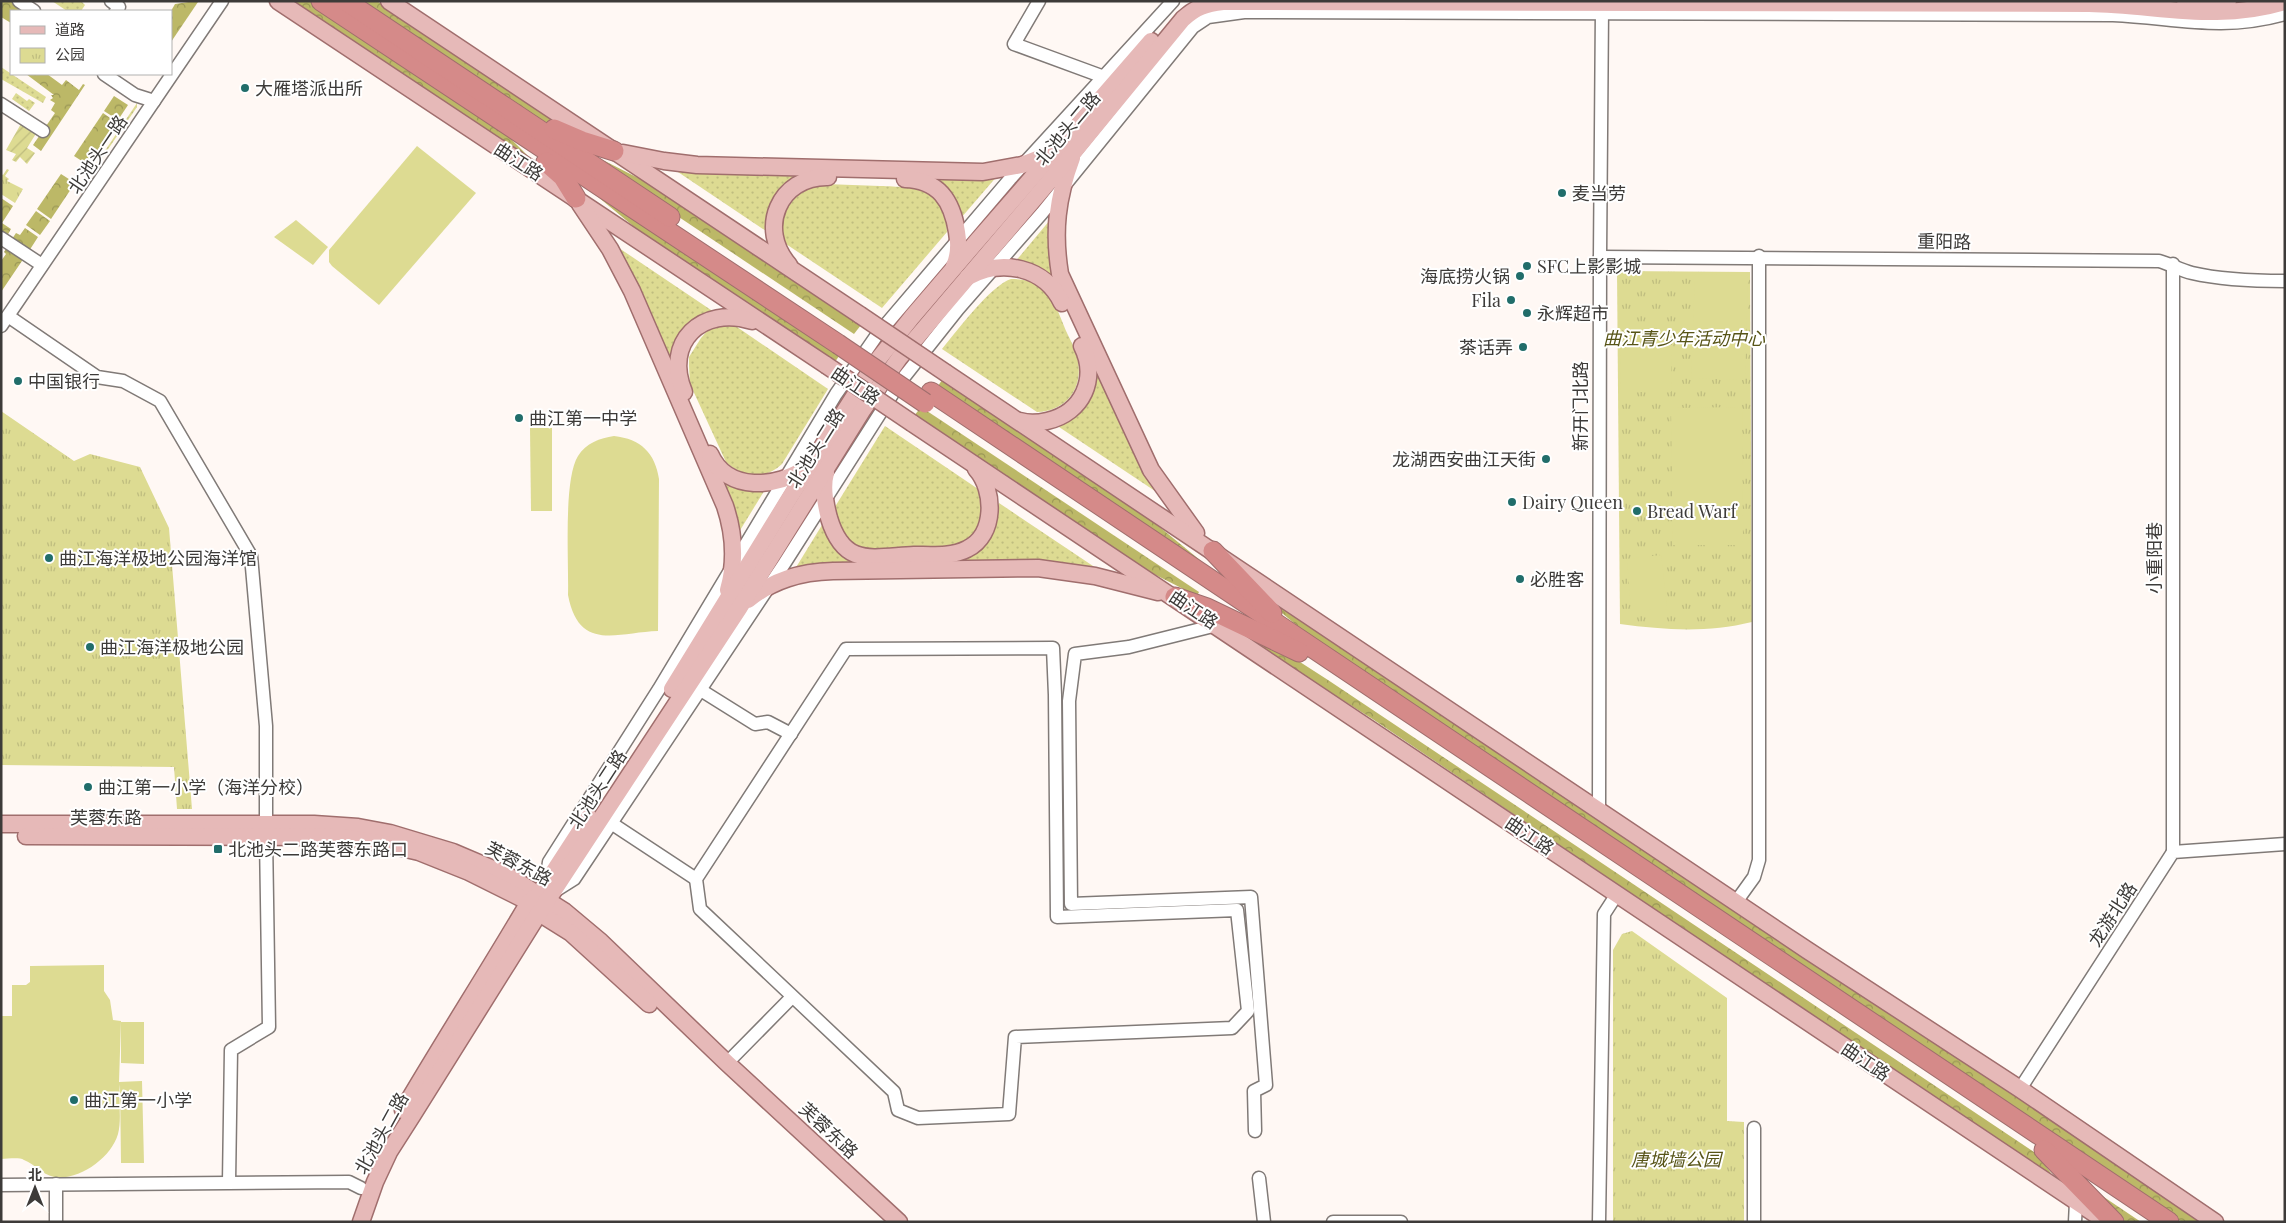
<svg xmlns="http://www.w3.org/2000/svg" width="2286" height="1223" font-family="'Playfair Display','Noto Sans SC',serif">
<style>
.grass{fill:url(#grass-dots)}
.forest{fill:url(#forest-crowns)}
.park{fill:url(#park-tufts)}
.garden{fill:url(#garden-furrows)}
.pitch{fill:#dddb92}
.lines{fill:none;stroke-linecap:round;stroke-linejoin:round}
.minor-casing{stroke:#807a77;stroke-width:15}
.major-casing{stroke:#a06e6d;stroke-width:19}
.highway-casing{stroke:#a06e6d;stroke-width:21}
.minor{stroke:#fff;stroke-width:12}
.major{stroke:#e6b9b8;stroke-width:16}
.highway{stroke:#d58a89;stroke-width:19}
.major-bridge-casing{stroke:#a06e6d;stroke-width:19;stroke-linecap:butt}
.highway-bridge-casing{stroke:#a06e6d;stroke-width:21;stroke-linecap:butt}
.major-bridge{stroke:#e6b9b8;stroke-width:16}
.highway-bridge{stroke:#d58a89;stroke-width:19}
.poi-dot{fill:#216d6a;stroke:#fff;stroke-width:2}
.labels{text-anchor:middle;dominant-baseline:central;stroke-width:4;stroke-linejoin:round;paint-order:stroke}
.poi-label{font-size:18px;fill:#3d3b39;stroke:#fff;text-anchor:start}
.street-label{font-size:18px;fill:#3d3b39;stroke:#fff}
.park-label{font-size:18px;font-style:italic;fill:#575417;stroke:#fff}
</style>
<defs>
<pattern id="grass-dots" width="8" height="8" patternUnits="userSpaceOnUse" patternTransform="scale(1.25)"><rect width="8" height="8" fill="#dddb92"/><path d="M2 2h.1M6 6h.1" fill="none" stroke="#bfbd7f" stroke-width="1.8" stroke-linecap="round"/></pattern>
<pattern id="forest-crowns" width="20" height="18" patternUnits="userSpaceOnUse" patternTransform="scale(1.25)"><rect width="20" height="18" fill="#bcb867"/><path d="M2 6a3 3 0 1 1 6 0M12 15a3 3 0 1 1 6 0" fill="none" stroke="#9a9756"/></pattern>
<pattern id="park-tufts" width="24" height="20" patternUnits="userSpaceOnUse" patternTransform="scale(1.25)"><rect width="24" height="20" fill="#dddb92"/><path d="M3 7l-1-3M5 7V3M7 7l1-3M15 17l-1-3M17 17v-4M19 17l1-3" fill="none" stroke="#bfbd7f"/></pattern>
<pattern id="garden-furrows" width="10" height="10" patternUnits="userSpaceOnUse" patternTransform="scale(1.25)"><rect width="10" height="10" fill="#dddb92"/><path d="M-1 1l2-2M0 10L10 0M9 11l2-2" fill="none" stroke="#bfbd7f"/></pattern>
</defs>
<rect width="100%" height="100%" fill="#fff8f4"/>
<g class="grass">
<path d="M52 1H81L85 5 81 11H67Z"/>
<path d="M1 67 46 97 43 103 1 79Z"/>
<path d="M16 93 27 101 29 99 35 103 29 111 12 99Z"/>
<path d="M137 103V107L93 171 90 173Z"/>
<path d="M669 166 807 172 769 233Z"/>
<path d="M998 175 961 218 925 178Z"/>
<path d="M825 184C843 185 862 185 880 186 915 187 946 188 947 232L882 308 786 244C775 214 794 189 825 184Z"/>
<path d="M1050 220 1060 286 1015 262Z"/>
<path d="M613 244 714 312 700 319 674 378Z"/>
<path d="M1011 279C1023 279 1035 281 1044 289 1054 298 1059 314 1064 326 1068 337 1077 350 1078 361 1083 390 1065 411 1037 412L942 349C957 331 991 285 1011 279Z"/>
<path d="M729 325 737 327 828 389 782 464C765 480 743 478 726 462L690 384 689 366V357L701 338 708 330Z"/>
<path d="M1096 366 1161 495 1056 425Z"/>
<path d="M885 426 984 493 982 529 957 548 861 551 843 536 833 510Z"/>
<path d="M713 467 766 488 739 532Z"/>
<path d="M999 503 1105 574 954 564C985 552 998 537 999 503Z"/>
<path d="M822 525H824L867 565 795 569Z"/>
</g>
<g class="forest">
<path d="M1 1H13L23 8 21 11H11V23L1 17Z"/>
<path d="M195 1 198 2 171 42V11L175 4Z"/>
<path d="M287 1H311L496 124 535 163Z"/>
<path d="M358 1H377L558 122 556 127 531 115Z"/>
<path d="M26 74H47L62 85 66 80 79 90 83 84 85 85 41 151 33 145 55 113 51 110 55 103 50 100 53 98 51 95H54Z"/>
<path d="M114 96 128 105 118 120 104 111Z"/>
<path d="M103 113 116 122 88 165 74 156Z"/>
<path d="M591 154 650 184 861 325 854 334 589 157Z"/>
<path d="M61 174 75 183 51 219 37 209Z"/>
<path d="M574 177 841 353 835 362 644 235Z"/>
<path d="M1 198 13 206 2 223 11 229 7 236 1 233Z"/>
<path d="M36 211 50 221 40 235 26 225Z"/>
<path d="M25 228 38 237 29 251 12 239 16 233 20 235Z"/>
<path d="M7 247 24 258 1 292V261L6 254 4 252Z"/>
<path d="M942 380 1145 515 1212 570 936 389Z"/>
<path d="M921 407 1199 592 1197 596 1144 569 914 416Z"/>
<path d="M1258 589 2204 1222H2182L1320 645 1257 592Z"/>
<path d="M1226 626 1286 653 1328 680 2037 1154 2056 1180 1374 720Z"/>
<path d="M2095 1191 2141 1222H2122Z"/>
</g>
<g class="park">
<path d="M7 169 9 170 5 176 9 179 7 181 23 189 15 203 1 194V174L3 175Z"/>
<path d="M1617 271 1750 272 1752 622C1707 633 1665 630 1620 624Z"/>
<path d="M1 411 74 461 90 454 140 467 169 528 192 809H177L174 767 1 765Z"/>
<path d="M1632 931 1727 998V1121L1744 1122V1222H1613V950L1622 934Z"/>
</g>
<path class="garden" d="M22 122 37 132 27 148 35 153 27 164 20 157 16 162 12 160 16 154 6 150Z"/>
<g class="pitch">
<path d="M417 146 476 193 379 305 332 266 329 262V250Z"/>
<path d="M296 220 328 247 313 265 274 237Z"/>
<path d="M1695 274 1748 276 1745 380 1691 378Z"/>
<path d="M1620 345H1672L1671 392H1621Z"/>
<path d="M1742 407 1743 545H1673L1671 408Z"/>
<path d="M530 428H552V511H531Z"/>
<path d="M614 436C641 439 655 453 659 479L658 631C618 632 579 653 568 595 569 563 563 480 578 456 586 443 600 438 614 436Z"/>
<path d="M1661 555 1667 609 1631 611 1627 559Z"/>
<path d="M104 965V991L110 1000 113 1020 121 1021 119 1082 142 1081 144 1163H121L120 1084C118 1100 122 1119 118 1134 111 1158 79 1181 54 1177 41 1174 36 1165 24 1160 19 1157 8 1159 1 1159V1016H12V985H26L30 982V966Z"/>
<path d="M121 1022H144V1064L121 1063Z"/>
</g>
<g class="lines">
<defs>
<g id="minor">
<path d="M19 1 34 11"/>
<path d="M111 1 119 7 116 11"/>
<path d="M1039 1 1014 44 1104 77"/>
<path d="M104 74 135 95 154 101"/>
<path d="M1 104 43 131"/>
<path d="M1 238 42 265"/>
<path d="M1600 257 2159 261C2170 264 2180 270 2192 273 2222 280 2253 281 2285 281"/>
<path d="M2173 264V852"/>
<path d="M8 316 97 377 123 381 160 401 251 556 266 726V825"/>
<path d="M1 326 222 1"/>
<path d="M1217 625 1129 647 1075 654 1069 701 1071 904 1251 897 1266 1085 1254 1091 1255 1131"/>
<path d="M1053 648 1055 695 1057 917 1237 910 1248 1011 1232 1028 1015 1037 1009 1114 918 1118 898 1110 894 1092 700 909 696 879 846 649Z"/>
<path d="M699 689 755 724 768 722 791 734"/>
<path d="M1599 810 1600 257 1602 8"/>
<path d="M611 823 696 879"/>
<path d="M546 882 549 862 659 689 836 394 877 335 1010 179 1173 1"/>
<path d="M555 891 574 879 784 564 900 382 958 309 1042 213 1193 27 1208 17 1244 12 2113 15C2177 18 2220 32 2285 14"/>
<path d="M1736 902 1754 877 1759 860V256"/>
<path d="M727 1063 792 997"/>
<path d="M2020 1089 2173 852 2285 844"/>
<path d="M1754 1128V1222"/>
<path d="M1259 1178 1264 1222"/>
<path d="M229 1182 231 1050 269 1027 266 837"/>
<path d="M56 1184V1222"/>
<path d="M1 1185 349 1182 361 1188"/>
<path d="M1333 1222H1401"/>
<path d="M1599 1222 1604 914 1617 894"/>
<path d="M2075 1222 2076 1202"/>
</g>
<g id="major">
<path d="M278 1 826 365"/>
<path d="M389 1 860 315"/>
<path d="M2185 1H2228"/>
<path d="M623 153 664 161 697 165 983 172 1022 165 1050 154"/>
<path d="M1072 158C1057 198 1053 231 1060 274L1151 470 1196 533"/>
<path d="M905 179C939 180 952 201 957 232 959 244 959 255 954 266"/>
<path d="M580 204 610 249 632 291 725 506C734 533 736 562 728 590"/>
<path d="M789 265C757 229 779 176 828 177"/>
<path d="M968 277C1002 258 1045 267 1062 303"/>
<path d="M946 373 1807 950 2020 1089 2215 1222"/>
<path d="M684 392C663 342 702 305 752 321"/>
<path d="M1020 421C1030 424 1038 423 1047 421 1083 413 1098 378 1082 346"/>
<path d="M912 423 2107 1222"/>
<path d="M710 454C727 493 778 488 807 467"/>
<path d="M826 473C822 487 825 503 829 518 844 568 872 557 914 555 931 555 952 557 967 549 996 535 995 490 976 469"/>
<path d="M748 600C773 580 800 572 833 571L1038 568 1095 576 1158 592"/>
<path d="M672 689 790 497 876 362 912 317 977 241 1151 41"/>
<path d="M1 824H314L358 827 390 833 453 852 507 875 564 911 601 942 727 1063 899 1222"/>
<path d="M26 836 344 837 380 843 419 852 469 872 529 902 539 913 571 933 649 1004"/>
<path d="M403 1110C444 1040 488 972 529 902L539 894 589 817"/>
<path d="M361 1222 375 1182 389 1152 412 1116 539 913 740 607 862 411 900 357 1069 158 1183 19C1196 7 1206 4 1223 2L2089 4C2158 5 2216 23 2285 2"/>
</g>
<g id="highway">
<path d="M321 1 838 344"/>
<path d="M346 1 670 217"/>
<path d="M554 129 582 141 614 151"/>
<path d="M546 162 563 177 576 198"/>
<path d="M931 392 2169 1222"/>
<path d="M1213 551 1272 613"/>
<path d="M1175 597 1207 608 1299 652"/>
<path d="M2044 1150 2114 1222"/>
</g>
</defs>
<use href="#minor" class="minor-casing"/>
<use href="#major" class="major-casing"/>
<use href="#highway" class="highway-casing"/>
<use href="#minor" class="minor"/>
<use href="#major" class="major"/>
<use href="#highway" class="highway"/>
<defs>
<g id="major-bridge">
<path d="M860 315 946 373"/>
<path d="M826 365 912 423"/>
</g>
<path id="highway-bridge" d="M838 344 925 403"/>
</defs>
<use href="#major-bridge" class="major-bridge-casing"/>
<use href="#highway-bridge" class="highway-bridge-casing"/>
<use href="#major-bridge" class="major-bridge"/>
<use href="#highway-bridge" class="highway-bridge"/>
</g>
<g class="poi-dot">
<circle cx="245" cy="88" r="5"/>
<circle cx="1562" cy="193" r="5"/>
<circle cx="1527" cy="266" r="5"/>
<circle cx="1520" cy="276" r="5"/>
<circle cx="1511" cy="300" r="5"/>
<circle cx="1527" cy="313" r="5"/>
<circle cx="1523" cy="347" r="5"/>
<circle cx="18" cy="381" r="5"/>
<circle cx="519" cy="418" r="5"/>
<circle cx="1546" cy="459" r="5"/>
<circle cx="1512" cy="502" r="5"/>
<circle cx="1637" cy="511" r="5"/>
<circle cx="49" cy="558" r="5"/>
<circle cx="1520" cy="579" r="5"/>
<circle cx="90" cy="647" r="5"/>
<circle cx="88" cy="787" r="5"/>
<rect x="213" y="844" width="10" height="10" rx="2.5"/>
<circle cx="74" cy="1100" r="5"/>
</g>
<g class="labels">
<g class="poi-label">
<text x="255" y="88">大雁塔派出所</text>
<text x="1572" y="193">麦当劳</text>
<text x="1537" y="266">SFC上影影城</text>
<text x="1510" y="276" text-anchor="end">海底捞火锅</text>
<text x="1501" y="300" text-anchor="end">Fila</text>
<text x="1537" y="313">永辉超市</text>
<text x="1513" y="347" text-anchor="end">茶话弄</text>
<text x="28" y="381">中国银行</text>
<text x="529" y="418">曲江第一中学</text>
<text x="1536" y="459" text-anchor="end">龙湖西安曲江天街</text>
<text x="1522" y="502">Dairy Queen</text>
<text x="1647" y="511">Bread Warf</text>
<text x="59" y="558">曲江海洋极地公园海洋馆</text>
<text x="1530" y="579">必胜客</text>
<text x="100" y="647">曲江海洋极地公园</text>
<text x="98" y="787">曲江第一小学（海洋分校）</text>
<text x="228" y="849">北池头二路芙蓉东路口</text>
<text x="84" y="1100">曲江第一小学</text>
</g>
<g class="street-label">
<text transform="translate(1067 128) rotate(-50)">北池头二路</text>
<text transform="translate(97 154) rotate(-56)">北池头一路</text>
<text transform="translate(519 161) rotate(33)">曲江路</text>
<text transform="translate(1944 241) rotate(1)">重阳路</text>
<text transform="translate(856 385) rotate(34)">曲江路</text>
<text transform="translate(1580 406) rotate(-90)">新开门北路</text>
<text transform="translate(815 448) rotate(-58)">北池头二路</text>
<text transform="translate(2154 558) rotate(-90)">小重阳巷</text>
<text transform="translate(1194 609) rotate(34)">曲江路</text>
<text transform="translate(597 789) rotate(-57)">北池头二路</text>
<text x="106" y="817">芙蓉东路</text>
<text transform="translate(1530 835) rotate(34)">曲江路</text>
<text transform="translate(519 863) rotate(28)">芙蓉东路</text>
<text transform="translate(2112 914) rotate(-57)">龙游北路</text>
<text transform="translate(1866 1061) rotate(34)">曲江路</text>
<text transform="translate(829 1130) rotate(43)">芙蓉东路</text>
<text transform="translate(381 1133) rotate(-61)">北池头二路</text>
</g>
<g class="park-label">
<text x="1684" y="338">曲江青少年活动中心</text>
<text x="1676" y="1159">唐城墙公园</text>
</g>
</g>
<rect width="2286" height="1223" fill="none" stroke="#3d3b39" stroke-width="5"/>
<rect x="10" y="10" width="162" height="65" fill="#ffffff" stroke="#b1b1b0"/>
<rect x="20" y="26" width="25" height="8" fill="#e6b9b8" stroke="#b1b1b0"/>
<text x="55" y="35" font-size="15" fill="#3d3b39">道路</text>
<rect x="20" y="48" width="25" height="15" fill="url(#park-tufts)" stroke="#b1b1b0"/>
<text x="55" y="60" font-size="15" fill="#3d3b39">公园</text>
<g transform="translate(35 1188)" stroke="#ffffff" stroke-width="4" paint-order="stroke">
<path d="M0-4L9 19L0 12L-9 19Z" fill="#3d3b39"/>
<text y="-8" font-size="14" font-weight="bold" text-anchor="middle" fill="#3d3b39">北</text>
</g>
</svg>
